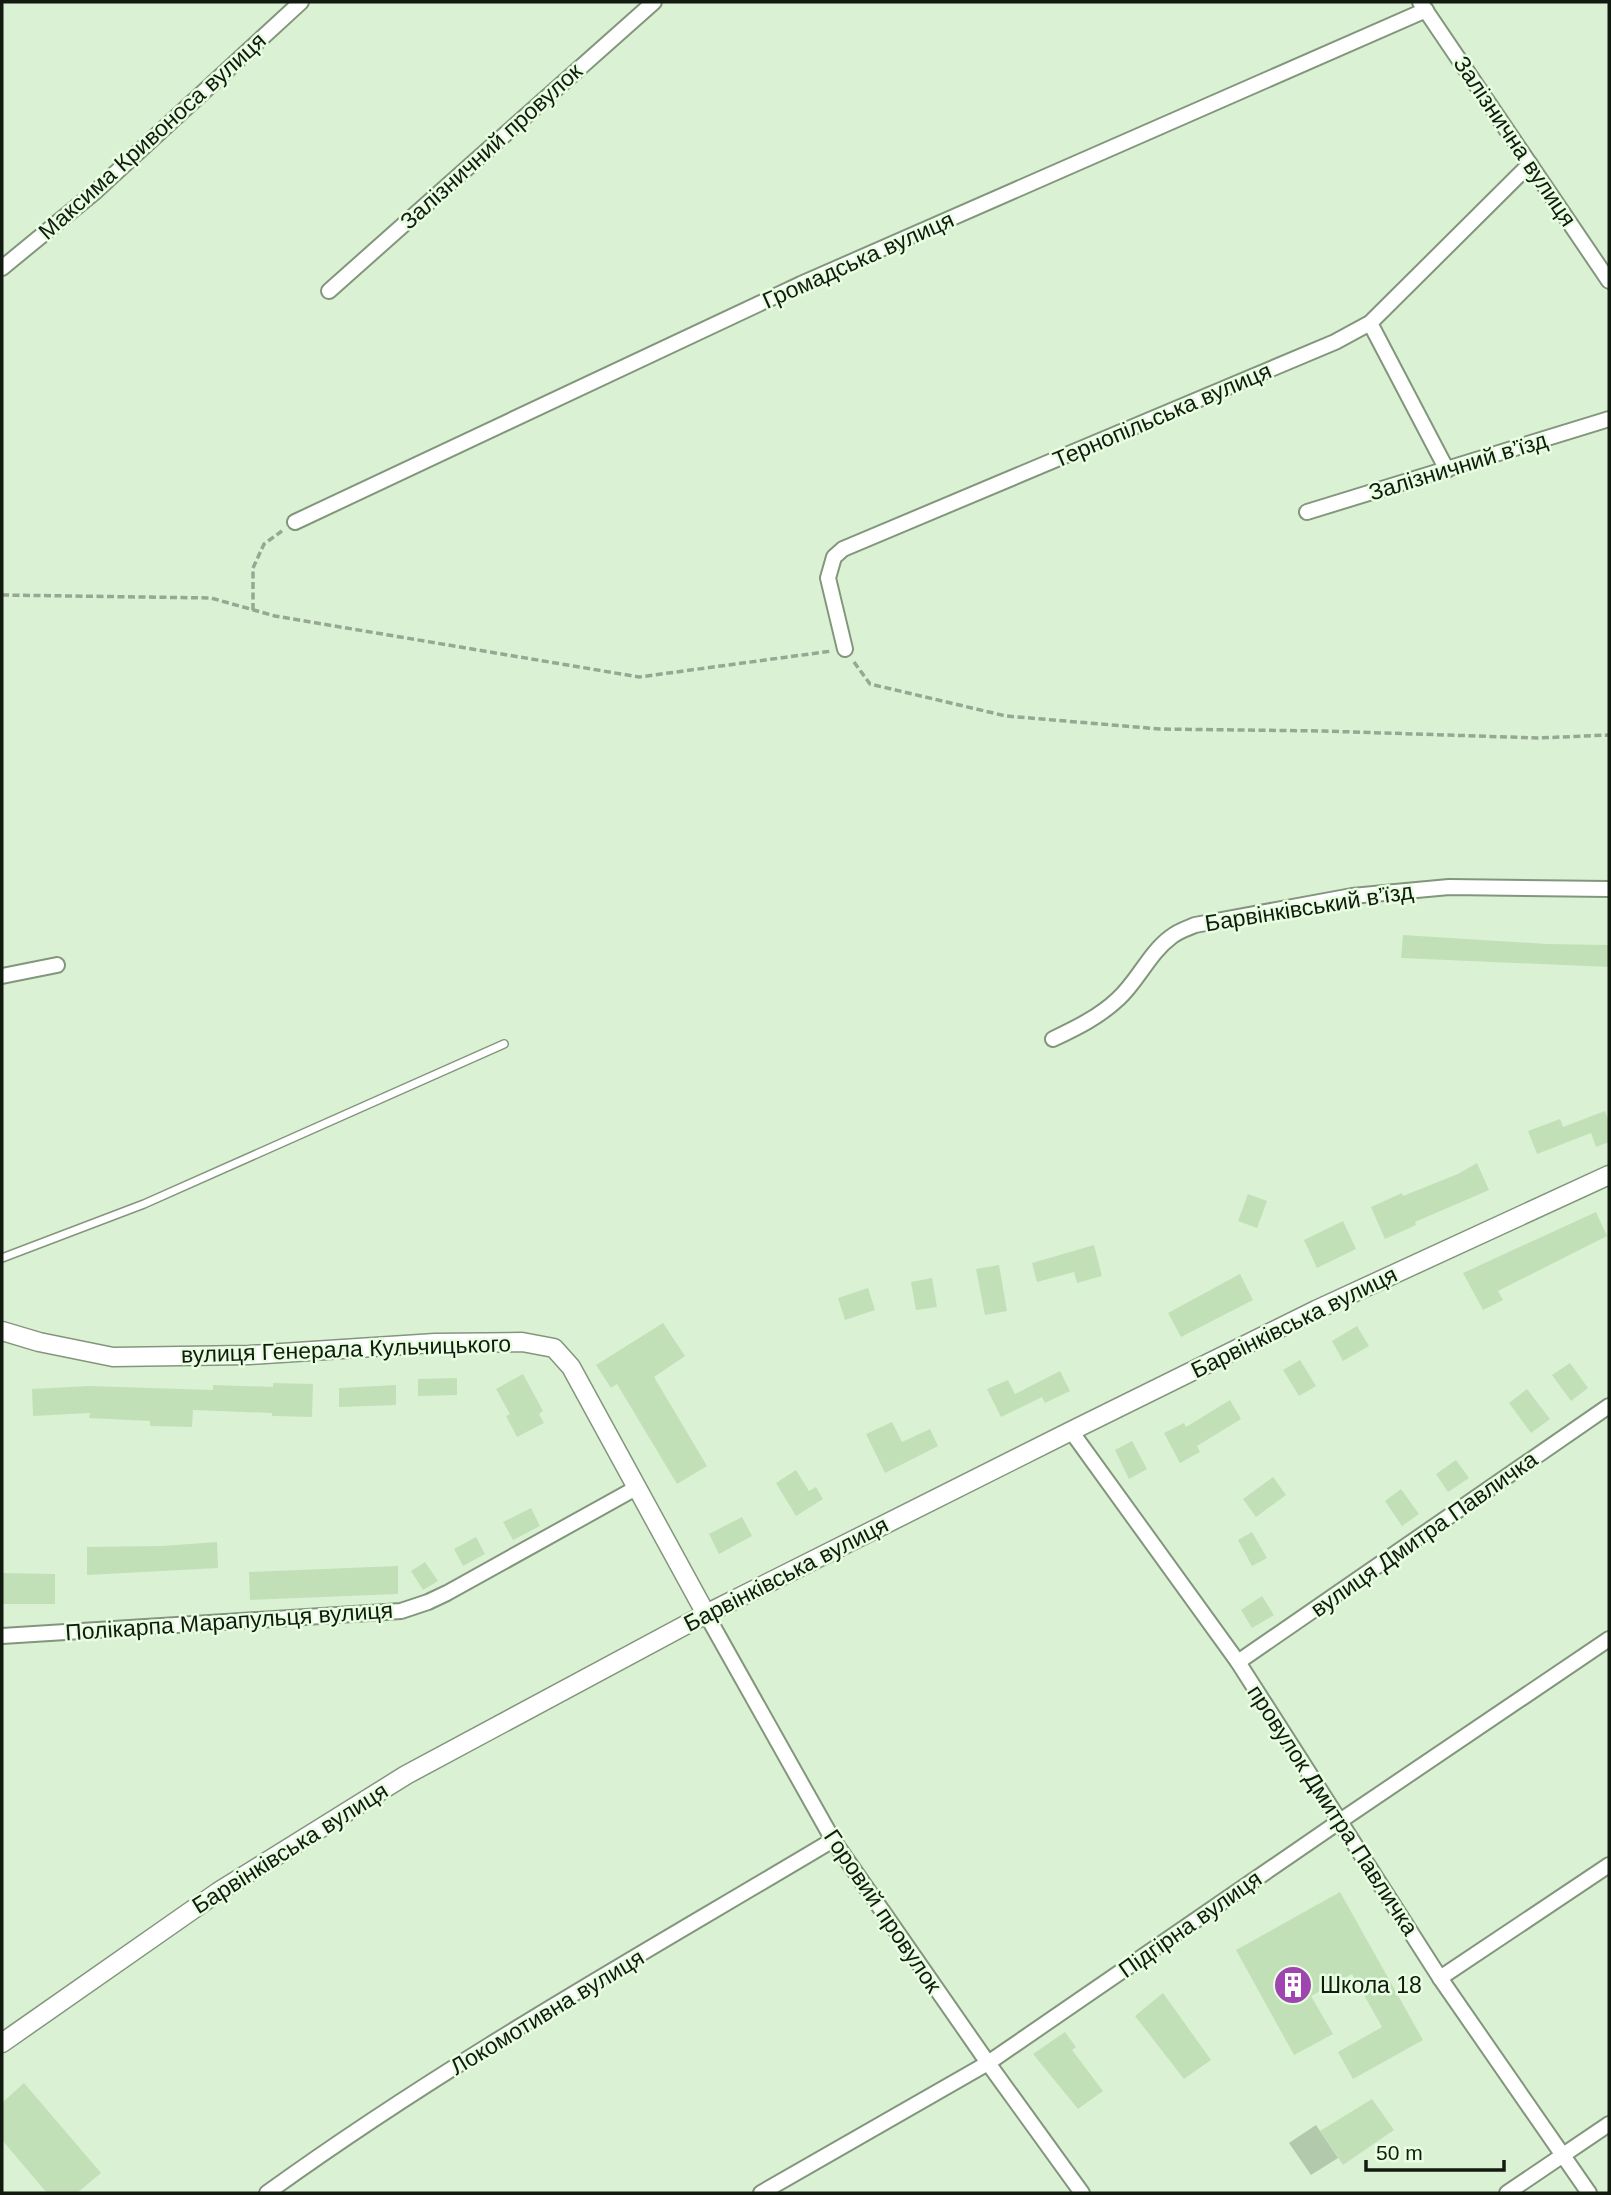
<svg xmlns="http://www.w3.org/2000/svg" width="1611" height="2195" font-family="Helvetica,sans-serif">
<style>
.green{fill:#b2c9ab}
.building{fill:#c1e0b8}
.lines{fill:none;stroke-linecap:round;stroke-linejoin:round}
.service-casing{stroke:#82967c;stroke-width:10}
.minor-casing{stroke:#82967c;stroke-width:18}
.tertiary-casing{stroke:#82967c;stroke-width:21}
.path{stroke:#96a891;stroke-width:3.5;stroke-dasharray:7 3.5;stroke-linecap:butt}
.service{stroke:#fff;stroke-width:7}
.minor{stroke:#fff;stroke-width:14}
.tertiary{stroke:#fff;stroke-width:18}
.labels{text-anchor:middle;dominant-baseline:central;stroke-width:5;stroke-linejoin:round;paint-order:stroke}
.street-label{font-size:23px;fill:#131b11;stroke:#e8fee1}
.poi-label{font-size:23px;fill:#131b11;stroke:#e8fee1;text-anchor:start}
</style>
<rect width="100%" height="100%" fill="#dbf1d4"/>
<path class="green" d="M1316 2125 1338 2158 1311 2175 1289 2143Z"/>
<g class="building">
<path d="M1403 935 1548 944 1609 945V967L1401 958Z"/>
<path d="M1605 1111 1609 1122V1142L1596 1147 1591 1133 1537 1154 1528 1131 1560 1119 1563 1127Z"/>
<path d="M1477 1163 1489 1190 1415 1222 1416 1225 1385 1239 1371 1207 1402 1193 1403 1196 1458 1174Z"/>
<path d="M1248 1194 1267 1201 1257 1228 1238 1221Z"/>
<path d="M1596 1212 1607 1236 1498 1291 1503 1300 1483 1310 1463 1273Z"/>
<path d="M1343 1221 1356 1249 1317 1268 1304 1240Z"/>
<path d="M1094 1245 1102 1276 1077 1283 1074 1272 1037 1282 1032 1263Z"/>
<path d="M999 1265 1007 1311 985 1315 976 1269Z"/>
<path d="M1240 1274 1253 1300 1181 1337 1168 1313Z"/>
<path d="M932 1278 937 1307 916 1310 911 1282Z"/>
<path d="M868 1288 875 1310 845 1320 838 1298Z"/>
<path d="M663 1323 685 1356 654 1377 707 1466 677 1484 617 1384 611 1388 596 1365Z"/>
<path d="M1357 1326 1369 1346 1343 1361 1332 1341Z"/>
<path d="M1300 1360 1316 1386 1299 1396 1283 1370Z"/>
<path d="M1570 1363 1588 1388 1571 1401 1552 1375Z"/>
<path d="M1060 1371 1070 1391 1045 1403 1042 1397 1001 1417 987 1389 1008 1380 1015 1394Z"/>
<path d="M523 1374 543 1411 539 1414 544 1423 517 1437 506 1416 510 1414 496 1389Z"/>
<path d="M457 1378V1395L418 1396V1379Z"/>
<path d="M273 1383 313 1384 312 1417 272 1416V1413L193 1410 192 1427 150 1426V1421L89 1418 90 1413 33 1416 32 1389 88 1386 213 1390V1385L273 1387Z"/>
<path d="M396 1385V1405L339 1407V1388Z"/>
<path d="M1527 1389 1550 1419 1531 1433 1509 1403Z"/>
<path d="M1230 1400 1241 1419 1197 1446 1200 1452 1180 1463 1164 1433 1184 1423 1186 1427Z"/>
<path d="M892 1422 902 1442 930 1429 938 1446 885 1473 866 1434Z"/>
<path d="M1132 1441 1147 1469 1129 1479 1115 1450Z"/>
<path d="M1456 1460 1469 1478 1448 1492 1436 1474Z"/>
<path d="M796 1470 809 1491 816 1487 823 1499 796 1516 776 1483Z"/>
<path d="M1273 1477 1286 1495 1256 1517 1243 1499Z"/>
<path d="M1401 1489 1419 1514 1402 1526 1385 1501Z"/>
<path d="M531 1508 540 1526 513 1540 503 1522Z"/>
<path d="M742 1517 752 1536 719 1554 709 1534Z"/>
<path d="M1252 1532 1267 1558 1252 1566 1238 1540Z"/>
<path d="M476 1537 485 1554 463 1566 454 1549Z"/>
<path d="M217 1542 218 1568 87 1575V1547L161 1546Z"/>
<path d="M425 1562 438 1581 423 1590 411 1571Z"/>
<path d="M398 1566V1594L250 1600 249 1572Z"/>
<path d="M2 1573 55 1574V1604H2Z"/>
<path d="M1262 1596 1274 1615 1252 1628 1241 1610Z"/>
<path d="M1340 1892 1423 2040 1353 2079 1338 2052 1382 2027 1352 1974 1311 1996 1333 2034 1294 2055 1236 1950Z"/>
<path d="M1163 1993 1211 2060 1184 2079 1135 2016Z"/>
<path d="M1065 2032 1076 2047 1072 2050 1103 2091 1078 2109 1033 2054Z"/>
<path d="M24 2083 101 2173 77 2193H47L2 2140V2103Z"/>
<path d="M1372 2099 1394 2130 1343 2165 1320 2131Z"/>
</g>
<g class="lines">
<defs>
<path id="service" d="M2 1258 144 1204 504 1044"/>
<g id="minor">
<path d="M1420 2 1609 281"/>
<path d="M2 268 96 191 301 2"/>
<path d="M329 291 654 2"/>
<path d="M1370 323 1447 470"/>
<path d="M1307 512 1609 419"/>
<path d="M295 522 801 284 1426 10"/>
<path d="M845 649 828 578 834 557 843 549 1335 342 1370 323 1530 164"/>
<path d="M2 976 57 965"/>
<path d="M1053 1039C1076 1028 1099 1017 1118 999 1138 981 1149 953 1171 937 1178 931 1188 928 1195 925L1352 896 1449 887 1609 889"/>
<path d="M1071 1431 1238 1662 1440 1978 1589 2193"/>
<path d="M706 1614 833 1840 988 2063 1082 2193"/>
<path d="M2 1636 401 1611 428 1602 447 1593 636 1488"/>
<path d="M1238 1662 1609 1406"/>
<path d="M1440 1978 1609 1865"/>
<path d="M267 2193C447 2063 642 1954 833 1840"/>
<path d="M761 2193 988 2063 1340 1821 1609 1639"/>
<path d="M1507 2193 1609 2124"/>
</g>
<g id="tertiary">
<path d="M2 1331 39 1342 113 1357 249 1355 435 1343 522 1342 554 1348 571 1367 706 1614"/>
<path d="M2 2043 218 1892 406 1775 706 1614 1071 1431 1316 1310 1609 1175"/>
</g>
</defs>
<use href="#service" class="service-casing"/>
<use href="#minor" class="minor-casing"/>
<use href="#tertiary" class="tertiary-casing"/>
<g class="path">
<path d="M2 595 211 598 275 616 639 677 832 651"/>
<path d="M253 610V568L264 544 282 531"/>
<path d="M854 662 870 684 1006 716 1160 729 1323 731 1538 738 1609 735"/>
</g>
<use href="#service" class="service"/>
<use href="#minor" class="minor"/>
<use href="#tertiary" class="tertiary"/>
</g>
<defs>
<symbol id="building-disc" viewBox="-11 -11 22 22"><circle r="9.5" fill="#9f45b0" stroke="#e8fee1"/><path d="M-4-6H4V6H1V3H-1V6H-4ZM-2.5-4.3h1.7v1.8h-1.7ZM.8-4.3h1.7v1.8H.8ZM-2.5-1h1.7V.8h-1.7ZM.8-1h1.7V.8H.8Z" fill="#fff"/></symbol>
</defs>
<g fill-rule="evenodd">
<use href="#building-disc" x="1271" y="1963" width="44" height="44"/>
</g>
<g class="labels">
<g class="street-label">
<text transform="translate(152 136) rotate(-42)">Максима Кривоноса вулиця</text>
<text transform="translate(1515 141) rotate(56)">Залізнична вулиця</text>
<text transform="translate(491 146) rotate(-42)">Залізничний провулок</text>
<text transform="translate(858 260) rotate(-24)">Громадська вулиця</text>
<text transform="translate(1162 415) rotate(-23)">Тернопільська вулиця</text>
<text transform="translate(1458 466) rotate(-17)">Залізничний в’їзд</text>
<text transform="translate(1309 907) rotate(-9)">Барвінківський в’їзд</text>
<text transform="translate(1294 1322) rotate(-26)">Барвінківська вулиця</text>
<text transform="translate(346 1349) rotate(-2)">вулиця Генерала Кульчицького</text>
<text transform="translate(1424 1534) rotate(-35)">вулиця Дмитра Павличка</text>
<text transform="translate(786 1574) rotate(-27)">Барвінківська вулиця</text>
<text transform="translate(229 1621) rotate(-4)">Полікарпа Марапульця вулиця</text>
<text transform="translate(1333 1810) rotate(57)">провулок Дмитра Павличка</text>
<text transform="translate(290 1848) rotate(-32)">Барвінківська вулиця</text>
<text transform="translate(883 1911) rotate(56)">Горовий провулок</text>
<text transform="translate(1190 1924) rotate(-35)">Підгірна вулиця</text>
<text transform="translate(547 2012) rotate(-31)">Локомотивна вулиця</text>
</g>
<g class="poi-label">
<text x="1320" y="1985">Школа 18</text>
</g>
</g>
<rect width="1611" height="2195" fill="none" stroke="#131b11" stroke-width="7"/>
<path d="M1366 2160v10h138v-10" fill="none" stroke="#131b11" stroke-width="3.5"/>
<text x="1376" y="2160" font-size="21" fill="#131b11" stroke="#e8fee1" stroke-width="5" paint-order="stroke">50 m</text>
</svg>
